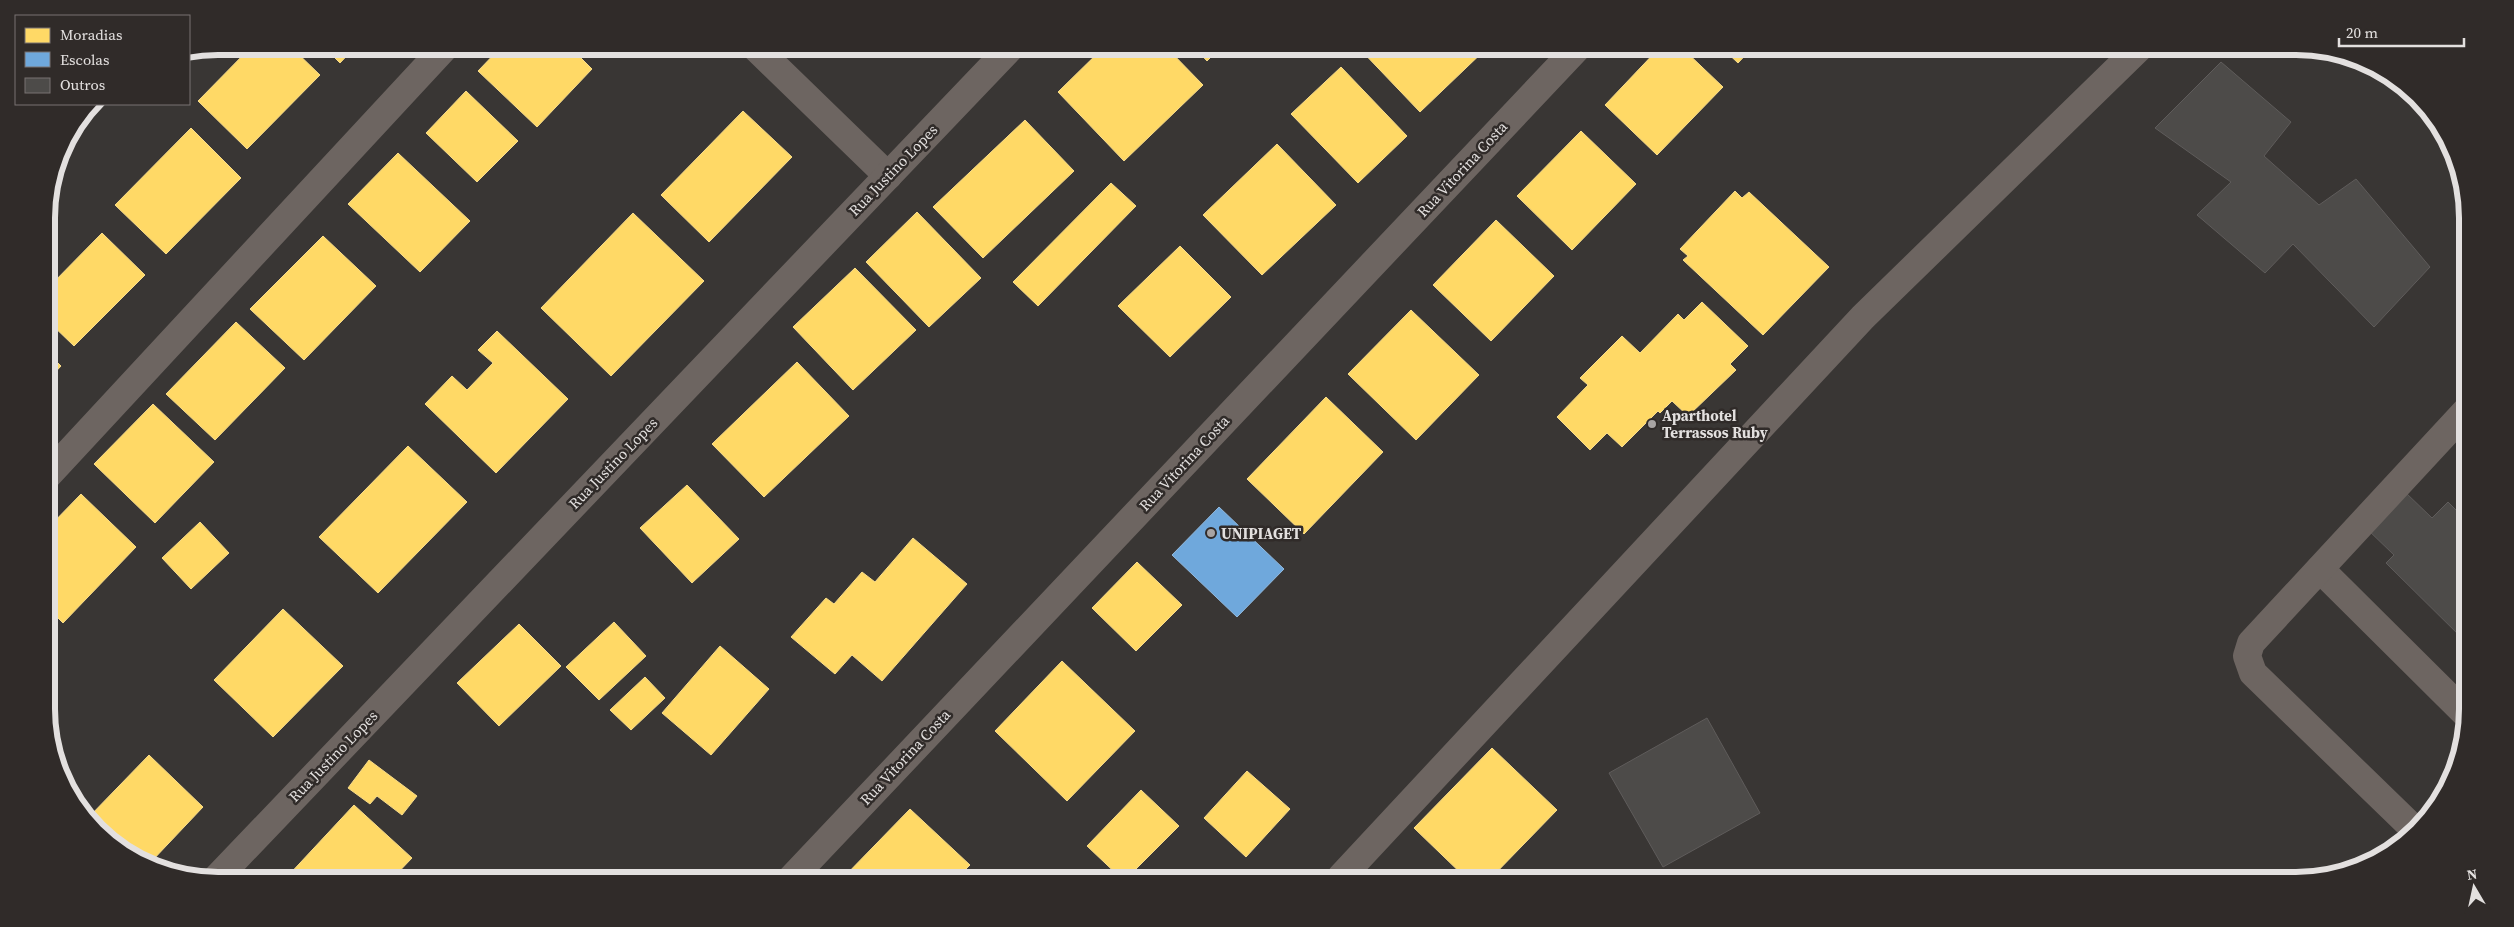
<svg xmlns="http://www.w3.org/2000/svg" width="2514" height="927" font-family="'Source Serif 4',serif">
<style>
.homes{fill:#ffd966;stroke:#f7db8a}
.schools{fill:#6fa8dc;stroke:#92b9dd}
.building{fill:#4d4b49;stroke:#5f5c5b}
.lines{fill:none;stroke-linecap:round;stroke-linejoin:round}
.minor{stroke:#6d6561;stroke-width:28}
.poi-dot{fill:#a8a4a3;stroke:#302b29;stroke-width:2}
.labels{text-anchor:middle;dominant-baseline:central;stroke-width:5;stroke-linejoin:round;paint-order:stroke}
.street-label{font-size:15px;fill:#e3e0df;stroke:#302b29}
.poi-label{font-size:15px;font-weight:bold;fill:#e3e0df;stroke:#302b29;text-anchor:start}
.rim{fill:none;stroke:#e3e0df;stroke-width:6}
</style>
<rect width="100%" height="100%" fill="#393634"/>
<g class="homes">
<path d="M252 46H290L320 75 247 149 198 101Z"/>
<path d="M323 46H356L340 63Z"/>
<path d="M502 46H569L592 69 537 127 478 71Z"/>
<path d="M870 46H889L880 56Z"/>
<path d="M1105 46H1165L1203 85 1124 161 1058 92Z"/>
<path d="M1193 46H1222L1207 61Z"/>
<path d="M1357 46H1489L1420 112Z"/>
<path d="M1661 46H1680L1723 87 1657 155 1605 105Z"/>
<path d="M1720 46H1754L1738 63Z"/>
<path d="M1341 67 1407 136 1358 183 1291 114Z"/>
<path d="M466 91 518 141 477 182 426 133Z"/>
<path d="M743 111 792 157 709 242 661 195Z"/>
<path d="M1025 120 1074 171 983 258 933 207Z"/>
<path d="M191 128 241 178 166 254 115 205Z"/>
<path d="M1581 131 1636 184 1572 250 1517 196Z"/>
<path d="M1277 144 1336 205 1262 275 1203 215Z"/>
<path d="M398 153 470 221 420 272 348 204Z"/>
<path d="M1111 183 1136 206 1038 306 1013 282Z"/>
<path d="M1735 191 1742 198 1749 192 1829 267 1763 335 1683 260 1688 256 1680 249Z"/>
<path d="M917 212 981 278 929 327 866 262Z"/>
<path d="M633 213 704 281 611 376 541 308Z"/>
<path d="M1496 220 1554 276 1491 341 1433 285Z"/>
<path d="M102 233 145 275 74 346 47 320V289Z"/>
<path d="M323 236 376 286 304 360 250 309Z"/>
<path d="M1180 246 1231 297 1170 357 1118 306Z"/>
<path d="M855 268 916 330 853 390 793 327Z"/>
<path d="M1702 302 1748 346 1730 364 1736 370 1688 416 1672 401 1660 413 1658 411 1622 447 1607 433 1590 450 1557 417 1588 385 1580 378 1622 336 1640 353 1678 314 1684 320Z"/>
<path d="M1411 310 1479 375 1416 440 1348 374Z"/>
<path d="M236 322 285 368 215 440 166 394Z"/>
<path d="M497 331 568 399 496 473 425 404 452 376 467 390 493 363 478 350Z"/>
<path d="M47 352 61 366 48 380Z"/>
<path d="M797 362 849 416 764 497 712 444Z"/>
<path d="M1326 397 1383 452 1304 534 1247 479Z"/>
<path d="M153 404 214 462 155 523 94 464Z"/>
<path d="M408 446 467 502 378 593 319 537Z"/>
<path d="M687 485 739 539 692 583 640 528Z"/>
<path d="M81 494 136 547 63 623 49 609 48 528Z"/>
<path d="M200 522 229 553 191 589 162 558Z"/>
<path d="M913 538 967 584 882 681 852 655 835 674 791 637 826 598 834 604 862 572 875 582Z"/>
<path d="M1137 562 1182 605 1136 651 1092 608Z"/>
<path d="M283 609 343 666 273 737 214 680Z"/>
<path d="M614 622 646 656 599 700 566 667Z"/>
<path d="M519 624 561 666 499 726 457 683Z"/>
<path d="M720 646 769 689 711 755 662 713Z"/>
<path d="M1062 661 1135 731 1067 801 995 731Z"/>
<path d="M645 677 665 698 631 730 610 710Z"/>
<path d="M1492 748 1557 810 1488 881H1469L1414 828Z"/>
<path d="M149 755 203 807 150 863 89 822 87 819Z"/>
<path d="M369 760 417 796 402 815 377 796 370 804 348 788Z"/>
<path d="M1247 771 1290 809 1246 857 1204 818Z"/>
<path d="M1141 790 1179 826 1124 881 1087 846Z"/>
<path d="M354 805 412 858 390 881H289L286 878Z"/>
<path d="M910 809 970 865 954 881H840Z"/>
</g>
<path class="schools" d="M1219 507 1284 569 1237 617 1172 555Z"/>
<g class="building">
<path d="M2221 62 2291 122 2264 156 2319 205 2356 179 2430 267 2374 327 2293 244 2265 273 2197 215 2231 182 2155 128Z"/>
<path d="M2404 491 2432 518 2448 502 2467 521 2468 644 2386 563 2394 555 2366 528Z"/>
<path d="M1707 718 1760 813 1663 867 1609 773Z"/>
</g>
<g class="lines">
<g class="minor">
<path d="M754 46 888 176"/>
<path d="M48 475 446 46"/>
<path d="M2320 569 2467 715"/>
<path d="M2415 830 2253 673 2247 656 2251 643 2467 410"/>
<path d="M1341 877 1863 317 2141 46"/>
<path d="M215 880 1012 46"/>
<path d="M789 881 1579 46"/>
</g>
</g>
<g class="poi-dot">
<circle cx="1652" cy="424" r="5"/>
<circle cx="1211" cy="533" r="5"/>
</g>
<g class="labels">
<g class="street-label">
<text transform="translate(1462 169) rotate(-47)">Rua Vitorina Costa</text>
<text transform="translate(893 170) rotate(-46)">Rua Justino Lopes</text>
<text transform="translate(613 463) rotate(-46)">Rua Justino Lopes</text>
<text transform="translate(1184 463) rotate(-47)">Rua Vitorina Costa</text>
<text transform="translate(333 756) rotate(-46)">Rua Justino Lopes</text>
<text transform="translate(905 757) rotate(-47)">Rua Vitorina Costa</text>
</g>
<g class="poi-label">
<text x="1662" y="415">Aparthotel<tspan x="1662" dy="17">Terrassos Ruby</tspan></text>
<text x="1221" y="533">UNIPIAGET</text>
</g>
</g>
<path d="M0 0H2514V927H0ZM218 55H2296A163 163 0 0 1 2459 218V709A163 163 0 0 1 2296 872H218A163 163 0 0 1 55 709V218A163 163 0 0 1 218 55Z" fill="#302b29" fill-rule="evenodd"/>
<path class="rim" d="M218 55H2296A163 163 0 0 1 2459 218V709A163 163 0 0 1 2296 872H218A163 163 0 0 1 55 709V218A163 163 0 0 1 218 55Z"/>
<rect x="15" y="15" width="175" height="90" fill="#302b29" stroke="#787372"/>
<rect x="25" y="28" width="25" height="15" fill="#ffd966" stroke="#787372"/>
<text x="60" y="40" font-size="15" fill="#e3e0df">Moradias</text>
<rect x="25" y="52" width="25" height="15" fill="#6fa8dc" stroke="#787372"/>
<text x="60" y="65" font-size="15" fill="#e3e0df">Escolas</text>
<rect x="25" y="78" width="25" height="15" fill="#4d4b49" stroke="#787372"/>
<text x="60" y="90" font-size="15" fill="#e3e0df">Outros</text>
<g transform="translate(2474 887) rotate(351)" stroke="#302b29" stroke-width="4" paint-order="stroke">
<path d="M0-4L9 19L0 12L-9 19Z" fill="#e3e0df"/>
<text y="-8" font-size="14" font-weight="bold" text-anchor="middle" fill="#e3e0df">N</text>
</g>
<path d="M2339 38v8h125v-8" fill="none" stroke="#e3e0df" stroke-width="2.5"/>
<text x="2346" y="38" font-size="15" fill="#e3e0df" stroke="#302b29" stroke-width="4" paint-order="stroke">20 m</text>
</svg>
